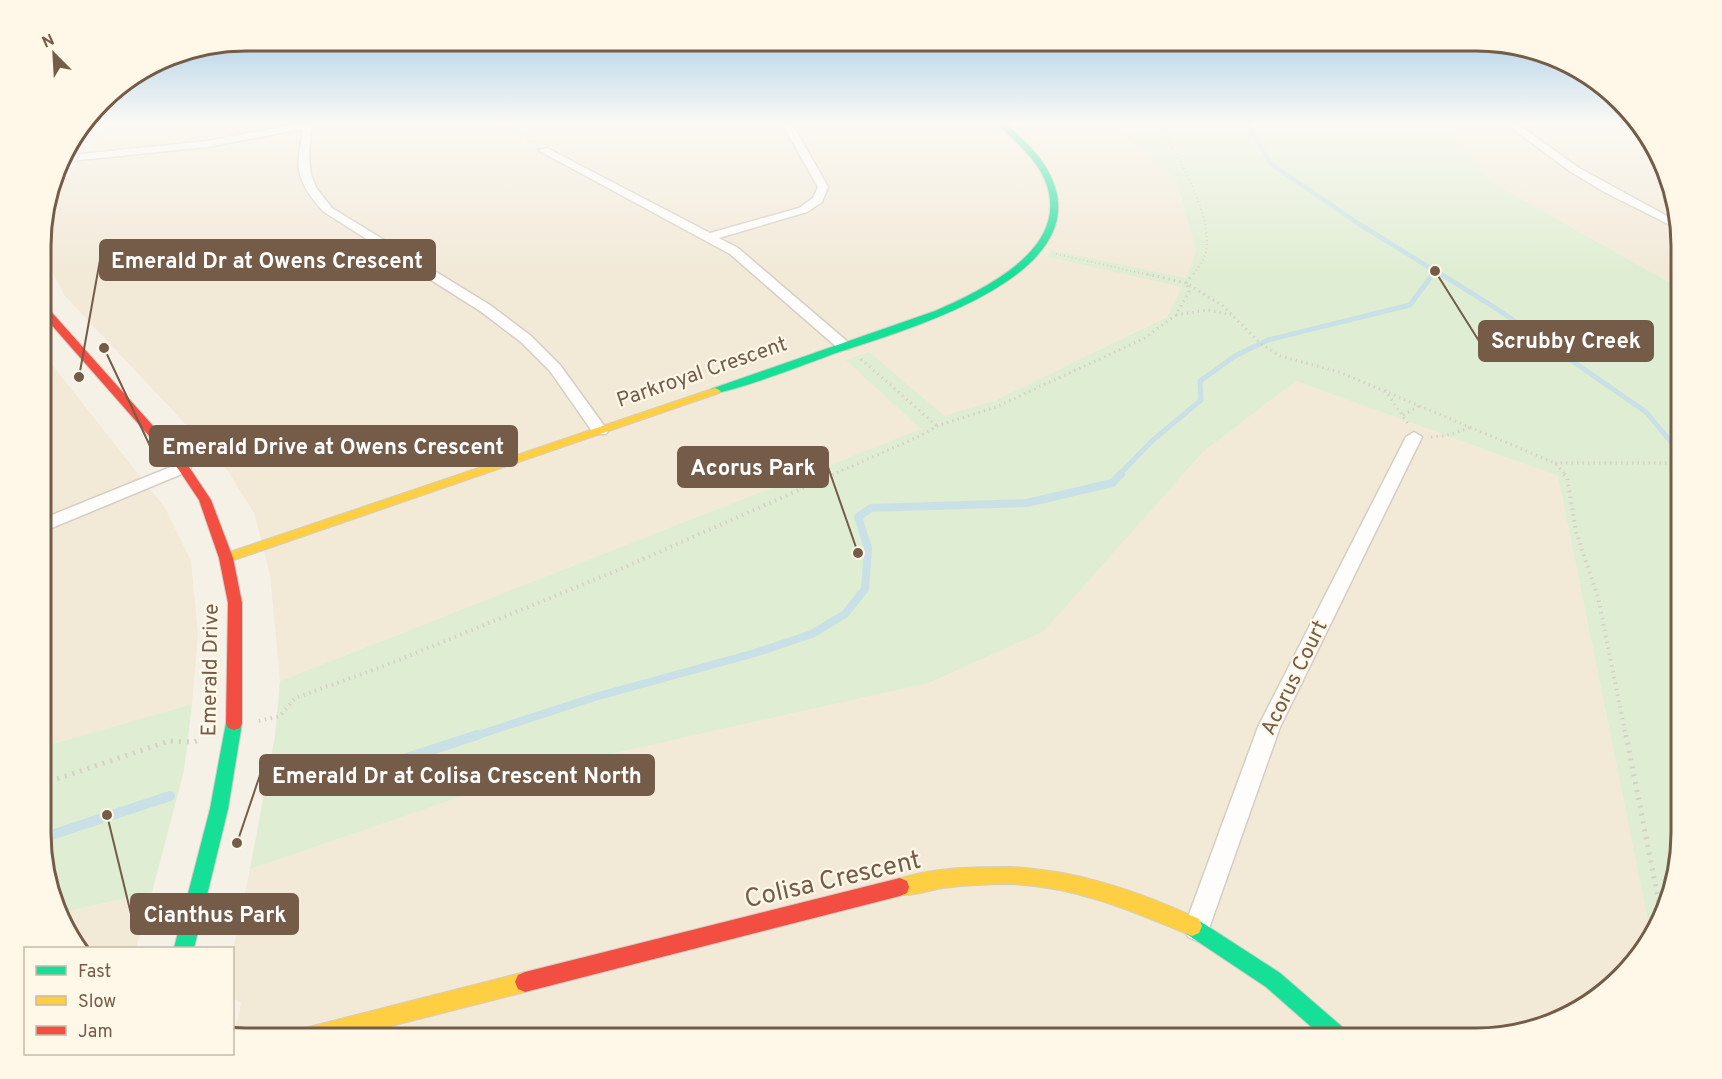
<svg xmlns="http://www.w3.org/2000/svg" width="1722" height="1079" font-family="Overpass,sans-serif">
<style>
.residential{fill:#f2e9d7}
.green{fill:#dfedd2}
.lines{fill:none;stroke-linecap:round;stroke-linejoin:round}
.stream-far3{stroke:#c9e1e6;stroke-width:4.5}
.stream-far2{stroke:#c9e1e6;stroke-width:5}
.stream-far1{stroke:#c9e1e6;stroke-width:8}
.stream{stroke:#c9e1e6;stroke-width:10}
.street-casing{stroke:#d4cec5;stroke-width:3}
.fast-casing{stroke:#d4cdc3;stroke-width:2}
.slow-casing{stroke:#d4cdc3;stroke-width:2}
.jam-casing{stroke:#d4cdc3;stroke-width:2}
.path-far3{stroke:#d7d0c9;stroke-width:2;stroke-dasharray:1 3;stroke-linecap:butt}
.path-far2{stroke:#d7d0c9;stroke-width:3;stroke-dasharray:1.5 4;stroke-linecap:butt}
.path-far1{stroke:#d7d0c9;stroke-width:4;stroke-dasharray:1.5 4.5;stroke-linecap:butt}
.path{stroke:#d7d0c9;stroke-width:5;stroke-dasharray:2 6;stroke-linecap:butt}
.street{fill:#fefdfb;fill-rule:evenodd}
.fast{fill:#16e098;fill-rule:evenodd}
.slow{fill:#ffcf43;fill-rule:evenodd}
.jam{fill:#f24e42;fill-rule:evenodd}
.labels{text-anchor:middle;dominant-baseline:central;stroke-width:4.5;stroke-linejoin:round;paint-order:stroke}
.street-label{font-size:21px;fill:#745c48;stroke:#fff8e8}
.near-street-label{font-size:26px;fill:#745c48;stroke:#fff8e8}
.rim{fill:none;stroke:#745c48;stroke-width:3}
.leader{fill:none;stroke:#745c48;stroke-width:2}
.callout-dot{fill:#745c48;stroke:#fff8e8;stroke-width:2}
.callout{fill:#745c48;stroke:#745c48;stroke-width:2}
.callout-label{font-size:22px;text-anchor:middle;font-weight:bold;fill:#fff}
</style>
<rect width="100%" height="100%" fill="#f6f1e7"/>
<g class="residential">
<path d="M111 123H510L526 141 534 139 520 123H1108L1176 180 1196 251 1186 278 1052 250 1047 257 1182 287 1167 317 994 401 944 417 869 353 847 360 921 429 280 681 270 574 254 513 224 465 65 296 45 258V224L61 184Z"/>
<path d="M1444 123H1635L1654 143 1681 233V289L1491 182 1458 138Z"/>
<path d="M42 352 165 508 191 561 198 634 192 704 42 747Z"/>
<path d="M1296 381 1558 476 1651 936 1647 947 1578 1011 1489 1038 234 1037 241 1003 233 998V949L250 869 539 770 929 683 1044 631 1203 452Z"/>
<path d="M152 892 136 948H80L68 936 61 913Z"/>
</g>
<g class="green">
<path d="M1108 123H1444L1458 138 1491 182 1681 289V846L1651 936 1558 476 1296 381 1203 452 1044 631 929 683 539 770 250 869 275 736 280 681 921 429 846 360 869 352 944 416 994 401 1167 317 1182 287 1047 257 1052 250 1186 278 1196 251 1176 180Z"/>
<path d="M192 704 184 771 152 892 61 913 42 859V747Z"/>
</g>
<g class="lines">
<g class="stream-far3">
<path d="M1247 123 1270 163 1356 222 1443 276"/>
<path d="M1431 276 1435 271"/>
</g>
<g class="stream-far2">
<path d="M1441 274 1500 311 1646 412 1681 454"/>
<path d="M1119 475 1152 441 1201 400 1200 381 1235 356 1268 340 1410 305 1433 274"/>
</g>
<path class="stream-far1" d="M472 737 595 697 755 653 812 634 845 614 865 589 868 548 858 517 871 508 1027 503 1112 483 1121 474"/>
<g class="stream">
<path d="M273 784 364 772 477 735"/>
<path d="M42 838 170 796"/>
</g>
<defs>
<g id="street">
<path d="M302 123H322L311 127 309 158 311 175 317 189 332 208 490 305 531 336 560 365 608 431 606 434H594L550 371 521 342 480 311 324 212C310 197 296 179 299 157 299 148 303 139 302 129L207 147 60 162 62 156 207 141Z"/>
<path d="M1505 123H1516L1579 168 1678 222 1680 230 1606 193 1571 172Z"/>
<path d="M789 124 794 127 828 187 822 202 807 212 719 238 738 248 849 343 851 346 849 349H839L730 254 538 150 547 148 710 233 799 208 813 198 818 187 784 127Z"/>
<path d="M1414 432 1422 437 1280 727 1206 937 1197 941 1188 937 1184 928 1258 727 1406 437Z"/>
<path d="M183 462 189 463 191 467 189 471 42 532V519Z"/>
</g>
<g id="fast">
<path d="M88 123H96L64 159H61Z"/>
<path d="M997 123H1005C1025 141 1047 160 1055 187 1085 281 898 332 836 353 817 360 724 396 711 393V389L935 311C985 289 1077 246 1043 176 1032 154 1013 140 997 123Z"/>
<path d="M234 716 240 718 242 723 228 809 194 948H174L210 809 226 723 228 718Z"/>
<path d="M1192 916 1280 973 1347 1031 1350 1038H1324L1266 987 1185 933 1182 926 1185 919Z"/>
</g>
<g id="slow">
<path d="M715 388 721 391 719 393 231 561 226 563 219 558 221 555Z"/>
<path d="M1010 867C1077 870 1138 891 1199 919L1202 926 1199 933 1192 936C1132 911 1077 887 1012 884 989 884 966 885 943 888 928 890 907 899 893 893L891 887 893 881C929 867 972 867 1010 867Z"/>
<path d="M525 972 532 975 535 982 532 989 525 992 344 1038H295L298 1031 305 1028Z"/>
</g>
<g id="jam">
<path d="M42 305 46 306 187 464 211 500 233 558 242 603V723L240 728 234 730 228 728 226 723 228 603 219 558 199 500 179 470 42 314Z"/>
<path d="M900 878 907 881 909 887 907 893 900 896 525 992 518 989 515 982 518 975 525 972Z"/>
</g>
</defs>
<use href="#street" class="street-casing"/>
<use href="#fast" class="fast-casing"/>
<use href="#slow" class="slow-casing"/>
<use href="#jam" class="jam-casing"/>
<g class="path-far3">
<path d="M514 123 532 144"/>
<path d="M1158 123C1177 156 1213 213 1206 252 1204 261 1197 269 1192 276"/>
<path d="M1056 254 1154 276"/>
</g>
<g class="path-far2">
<path d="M1147 274 1186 283 1223 306 1260 343 1280 356 1339 372 1555 463 1566 475"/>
<path d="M1186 283 1193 274"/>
<path d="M1176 315 1208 310 1231 315"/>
<path d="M861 359 937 426"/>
<path d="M1385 390 1408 424"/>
<path d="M1403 415 1421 405"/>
<path d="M1431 437 1445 436 1472 427"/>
<path d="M1555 463H1681"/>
<path d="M832 475 920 436 937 426 996 407 1145 338 1176 315 1189 292 1186 283"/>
</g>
<g class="path-far1">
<path d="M1564 474 1567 477 1576 532 1598 597 1626 737"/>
<path d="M259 721 280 716 295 698 384 666 623 568 835 474"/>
</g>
<g class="path">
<path d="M1626 735 1660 908"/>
<path d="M42 784 169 741 194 742 202 739"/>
</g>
<use href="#street" class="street"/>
<use href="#fast" class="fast"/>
<use href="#slow" class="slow"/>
<use href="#jam" class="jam"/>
</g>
<linearGradient id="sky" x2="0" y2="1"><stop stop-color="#9bc6e7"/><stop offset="0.45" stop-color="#fbf9f4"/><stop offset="1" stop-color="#fbf9f4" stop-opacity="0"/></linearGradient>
<rect width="1722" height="274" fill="url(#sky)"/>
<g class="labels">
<g class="street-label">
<text transform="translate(702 373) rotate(-19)">Parkroyal Crescent</text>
<text transform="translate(211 670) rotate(-89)">Emerald Drive</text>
<text transform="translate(1295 678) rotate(-64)">Acorus Court</text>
</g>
<g class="near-street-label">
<text transform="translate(833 881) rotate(-13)">Colisa Crescent</text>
</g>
</g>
<path d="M0 0H1722V1079H0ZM246 51H1476A195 195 0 0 1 1671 246V833A195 195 0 0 1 1476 1028H246A195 195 0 0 1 51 833V246A195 195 0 0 1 246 51Z" fill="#fff8e8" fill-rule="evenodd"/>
<path class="rim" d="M246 51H1476A195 195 0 0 1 1671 246V833A195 195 0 0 1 1476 1028H246A195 195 0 0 1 51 833V246A195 195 0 0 1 246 51Z"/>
<path class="leader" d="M79 377L100 260M1435 271L1479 341M104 348L150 446M858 553L828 467M237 843L260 775M107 815L131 914"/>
<g class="callout-dot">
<circle cx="79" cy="377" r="6"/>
<circle cx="1435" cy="271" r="6"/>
<circle cx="104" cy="348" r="6"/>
<circle cx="858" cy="553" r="6"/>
<circle cx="237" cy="843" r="6"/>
<circle cx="107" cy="815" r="6"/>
</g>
<g class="callout">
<rect x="100" y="240" width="335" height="40" rx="6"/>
<rect x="1479" y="321" width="174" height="40" rx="6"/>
<rect x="150" y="426" width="367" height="40" rx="6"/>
<rect x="678" y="447" width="150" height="40" rx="6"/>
<rect x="260" y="755" width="394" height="40" rx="6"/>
<rect x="131" y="894" width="167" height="40" rx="6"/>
</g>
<g class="callout-label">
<text x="267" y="268">Emerald Dr at Owens Crescent</text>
<text x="1566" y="348">Scrubby Creek</text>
<text x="333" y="454">Emerald Drive at Owens Crescent</text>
<text x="753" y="475">Acorus Park</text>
<text x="457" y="783">Emerald Dr at Colisa Crescent North</text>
<text x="215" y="922">Cianthus Park</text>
</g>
<rect x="24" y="947" width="210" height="108" fill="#fff8e8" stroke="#c7baa8" stroke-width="1.5"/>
<rect x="36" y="966" width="30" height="9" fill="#16e098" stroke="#c7baa8" stroke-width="1.5"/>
<text x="78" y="977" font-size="18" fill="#745c48">Fast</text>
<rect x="36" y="996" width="30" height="9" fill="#ffcf43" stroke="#c7baa8" stroke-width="1.5"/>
<text x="78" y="1007" font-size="18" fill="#745c48">Slow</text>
<rect x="36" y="1026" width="30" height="9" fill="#f24e42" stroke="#c7baa8" stroke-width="1.5"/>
<text x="78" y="1037" font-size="18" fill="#745c48">Jam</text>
<g transform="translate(54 54) rotate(336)" stroke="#fff8e8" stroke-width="4.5" paint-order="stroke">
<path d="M0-4.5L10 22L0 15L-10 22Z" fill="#745c48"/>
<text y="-9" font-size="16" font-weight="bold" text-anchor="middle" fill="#745c48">N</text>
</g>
</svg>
